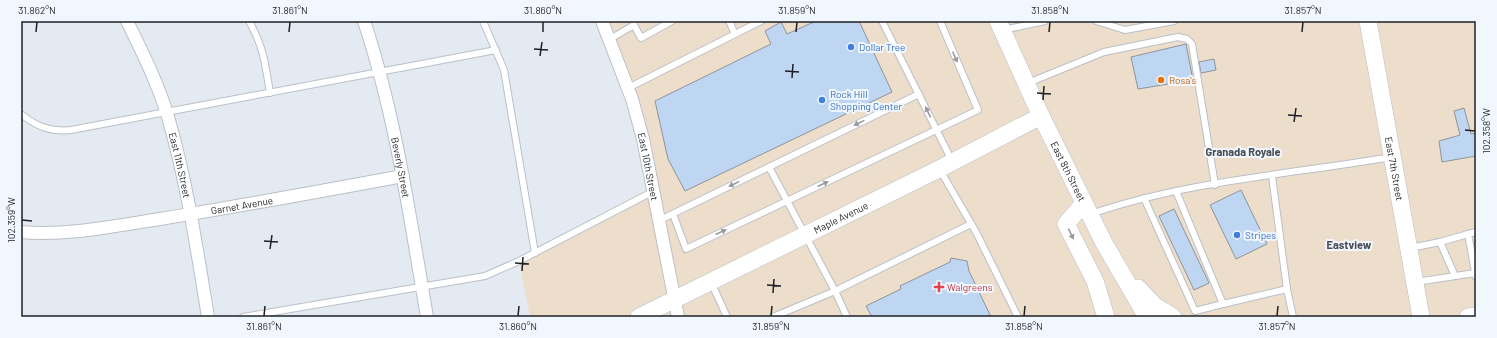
<svg xmlns="http://www.w3.org/2000/svg" width="1497" height="338" font-family="Barlow,sans-serif">
<style>
.commercial{fill:#edddcb}
.building{fill:#bed6f1;stroke:#8e949a}
.lines{fill:none;stroke-linecap:round;stroke-linejoin:round}
.lane-casing{stroke:#bac0c7;stroke-width:8}
.street-casing{stroke:#bac0c7;stroke-width:14}
.secondary-casing{stroke:#bac0c7;stroke-width:18}
.lane{stroke:#fff;stroke-width:6}
.street{stroke:#fff;stroke-width:12}
.secondary{stroke:#fff;stroke-width:17}
.oneway{fill:#9a9b9c}
.ticks{fill:none;stroke:#1e2023;stroke-width:1.5}
.shop-dot{fill:#3f7fe0;stroke:#f1f7ff;stroke-width:1.5}
.food-dot{fill:#e8710a;stroke:#f1f7ff;stroke-width:1.5}
.health-dot{fill:#e0444e;stroke:#f1f7ff;stroke-width:1.5}
.labels{text-anchor:middle;dominant-baseline:central;stroke-width:4;stroke-linejoin:round;paint-order:stroke}
.shop-label{font-size:10px;fill:#366cbe;stroke:#f1f7ff;text-anchor:start}
.food-label{font-size:10px;fill:#c56008;stroke:#f1f7ff;text-anchor:start}
.street-label{font-size:10px;fill:#1e2023;stroke:#f1f7ff}
.health-label{font-size:10px;fill:#be3a42;stroke:#f1f7ff;text-anchor:start}
.neighbourhood-label{font-size:11px;font-weight:bold;fill:#474c52;stroke:#f1f7ff}
.neatline{fill:none;stroke:#1e2023;stroke-width:1.5}
.ticks-label{font-size:10px;text-anchor:middle;fill:#1e2023}
</style>
<rect width="100%" height="100%" fill="#e4eaf1"/>
<path class="commercial" d="M602 21H1476V317H530L519 261 653 194 644 147Z"/>
<g class="building">
<path d="M816 21H859L892 92 685 191 668 159 655 101 771 44 765 31 781 22 787 34Z"/>
<path d="M1186 44 1193 80 1138 89 1131 57Z"/>
<path d="M1214 59 1216 70 1201 73 1199 62Z"/>
<path d="M1464 108 1471 134 1476 133V156L1442 162 1439 141 1460 135 1454 111Z"/>
<path d="M1241 190 1267 244 1236 259 1210 205Z"/>
<path d="M1174 209 1209 283 1194 290 1159 216Z"/>
<path d="M951 258 967 261 969 271 991 317H872L866 306 901 289 900 286 950 262Z"/>
</g>
<g class="lines">
<defs>
<g id="lane">
<path d="M249 21C264 48 265 63 270 93"/>
<path d="M483 21 504 70 535 253"/>
<path d="M729 21 735 34"/>
<path d="M882 21 952 161"/>
<path d="M1096 21 1125 30 1174 21"/>
<path d="M1003 30 1045 21"/>
<path d="M610 39 634 25 641 38 672 21"/>
<path d="M1028 83 1104 52 1178 37 1187 39 1192 44 1215 185"/>
<path d="M628 88 761 21"/>
<path d="M21 114C37 127 51 132 71 130L496 50"/>
<path d="M769 167 835 291 773 317"/>
<path d="M940 170 976 232 1018 317"/>
<path d="M1176 191 1223 304 1287 289 1272 176"/>
<path d="M1144 198 1195 311 1223 304"/>
<path d="M673 214 686 249 978 110 940 21"/>
<path d="M1091 214C1186 181 1292 174 1392 157"/>
<path d="M658 221 919 94"/>
<path d="M1476 232 1468 234 1476 277"/>
<path d="M1440 242 1468 234"/>
<path d="M1410 248 1440 242 1455 276"/>
<path d="M711 282 727 317"/>
<path d="M1416 282 1475 273"/>
<path d="M1287 289 1293 317"/>
<path d="M243 317 485 276 519 261 652 192"/>
<path d="M847 317 835 291 971 224"/>
</g>
<g id="street">
<path id="s1" d="M127 21C142 52 158 83 168 117 187 182 197 250 208 317"/>
<path id="s2" d="M364 21C396 117 410 218 427 317"/>
<path id="s3" d="M602 21 632 99 643 139 678 317"/>
<path id="s4" d="M21 232C68 236 114 226 160 219 241 206 322 191 403 176"/>
</g>
<g id="secondary">
<path id="s5" d="M998 21 1041 116 1104 243 1147 317"/>
<path id="s6" d="M1368 21 1421 317"/>
<path d="M1084 203 1066 224 1095 281 1106 317"/>
<path d="M1138 288 1155 306 1173 317"/>
<path id="s7" d="M639 317 939 169 1041 116"/>
<path d="M1468 317 1476 316"/>
</g>
</defs>
<use href="#lane" class="lane-casing"/>
<use href="#street" class="street-casing"/>
<use href="#secondary" class="secondary-casing"/>
<use href="#lane" class="lane"/>
<use href="#street" class="street"/>
<use href="#secondary" class="secondary"/>
</g>
<defs><path id="oneway-solid" d="M-6-.8H1V-3.2L6.5 0L1 3.2V.8H-6Z"/></defs>
<g class="oneway">
<use href="#oneway-solid" transform="translate(955 57) rotate(67)"/>
<use href="#oneway-solid" transform="translate(928 112) rotate(-115)"/>
<use href="#oneway-solid" transform="translate(859 123) rotate(154)"/>
<use href="#oneway-solid" transform="translate(734 184) rotate(154)"/>
<use href="#oneway-solid" transform="translate(823 184) rotate(-25)"/>
<use href="#oneway-solid" transform="translate(721 232) rotate(-25)"/>
<use href="#oneway-solid" transform="translate(1071 234) rotate(64)"/>
</g>
<path class="ticks" d="M36 32 37 22M289 32 290 22M543 32V22M796 32 797 22M1049 32 1050 22M1302 32 1303 22M534 49 548 50M540 56 542 42M785 71 799 72M792 78 793 64M1037 93 1051 94M1043 100 1044 86M1288 115 1302 116M1294 122 1296 108M1465 130 1475 131M22 220 32 221M264 241 278 242M270 249 272 235M515 263 529 264M522 271 523 257M767 285 781 286M773 293 774 279M264 316 265 306M518 316 519 306M771 316 772 306M1024 316 1025 306M1277 316 1278 306"/>
<g class="shop-dot">
<circle cx="851" cy="47" r="4"/>
<circle cx="822" cy="100" r="4"/>
<circle cx="1237" cy="235" r="4"/>
</g>
<circle class="food-dot" cx="1161" cy="80" r="4"/>
<path class="health-dot" d="M937 281h4v4h4v4h-4v4h-4v-4h-4v-4h4z"/>
<g class="labels">
<g class="shop-label">
<text x="859" y="47">Dollar Tree</text>
<text x="830" y="94">Rock Hill<tspan x="830" dy="12">Shopping Center</tspan></text>
<text x="1245" y="235">Stripes</text>
</g>
<g class="food-label">
<text x="1169" y="80">Rosa's</text>
</g>
<g class="street-label">
<text stroke="none"><textPath href="#s1" startOffset="154">East 11th Street</textPath></text>
<text stroke="none"><textPath href="#s3" startOffset="153">East 10th Street</textPath></text>
<text stroke="none"><textPath href="#s2" startOffset="151">Beverly Street</textPath></text>
<text stroke="none"><textPath href="#s6" startOffset="150">East 7th Street</textPath></text>
<text stroke="none"><textPath href="#s5" startOffset="166">East 8th Street</textPath></text>
<text stroke="none"><textPath href="#s4" startOffset="223">Garnet Avenue</textPath></text>
<text stroke="none"><textPath href="#s7" startOffset="225">Maple Avenue</textPath></text>
</g>
<g class="health-label">
<text x="947" y="287">Walgreens</text>
</g>
<g class="neighbourhood-label">
<text x="1243" y="151">Granada Royale</text>
<text x="1349" y="244">Eastview</text>
</g>
</g>
<rect width="1497" height="338" fill="none" stroke="#f1f7ff" stroke-width="44"/>
<rect x="22" y="22" width="1453" height="294" class="neatline"/>
<g class="ticks-label">
<text x="37" y="14">31.862°N</text>
<text x="290" y="14">31.861°N</text>
<text x="543" y="14">31.860°N</text>
<text x="797" y="14">31.859°N</text>
<text x="1050" y="14">31.858°N</text>
<text x="1303" y="14">31.857°N</text>
<text transform="translate(1486 131) rotate(-90)" y="4">102.358°W</text>
<text transform="translate(11 220) rotate(-90)" y="4">102.359°W</text>
<text x="264" y="330">31.861°N</text>
<text x="518" y="330">31.860°N</text>
<text x="771" y="330">31.859°N</text>
<text x="1024" y="330">31.858°N</text>
<text x="1277" y="330">31.857°N</text>
</g>
</svg>
